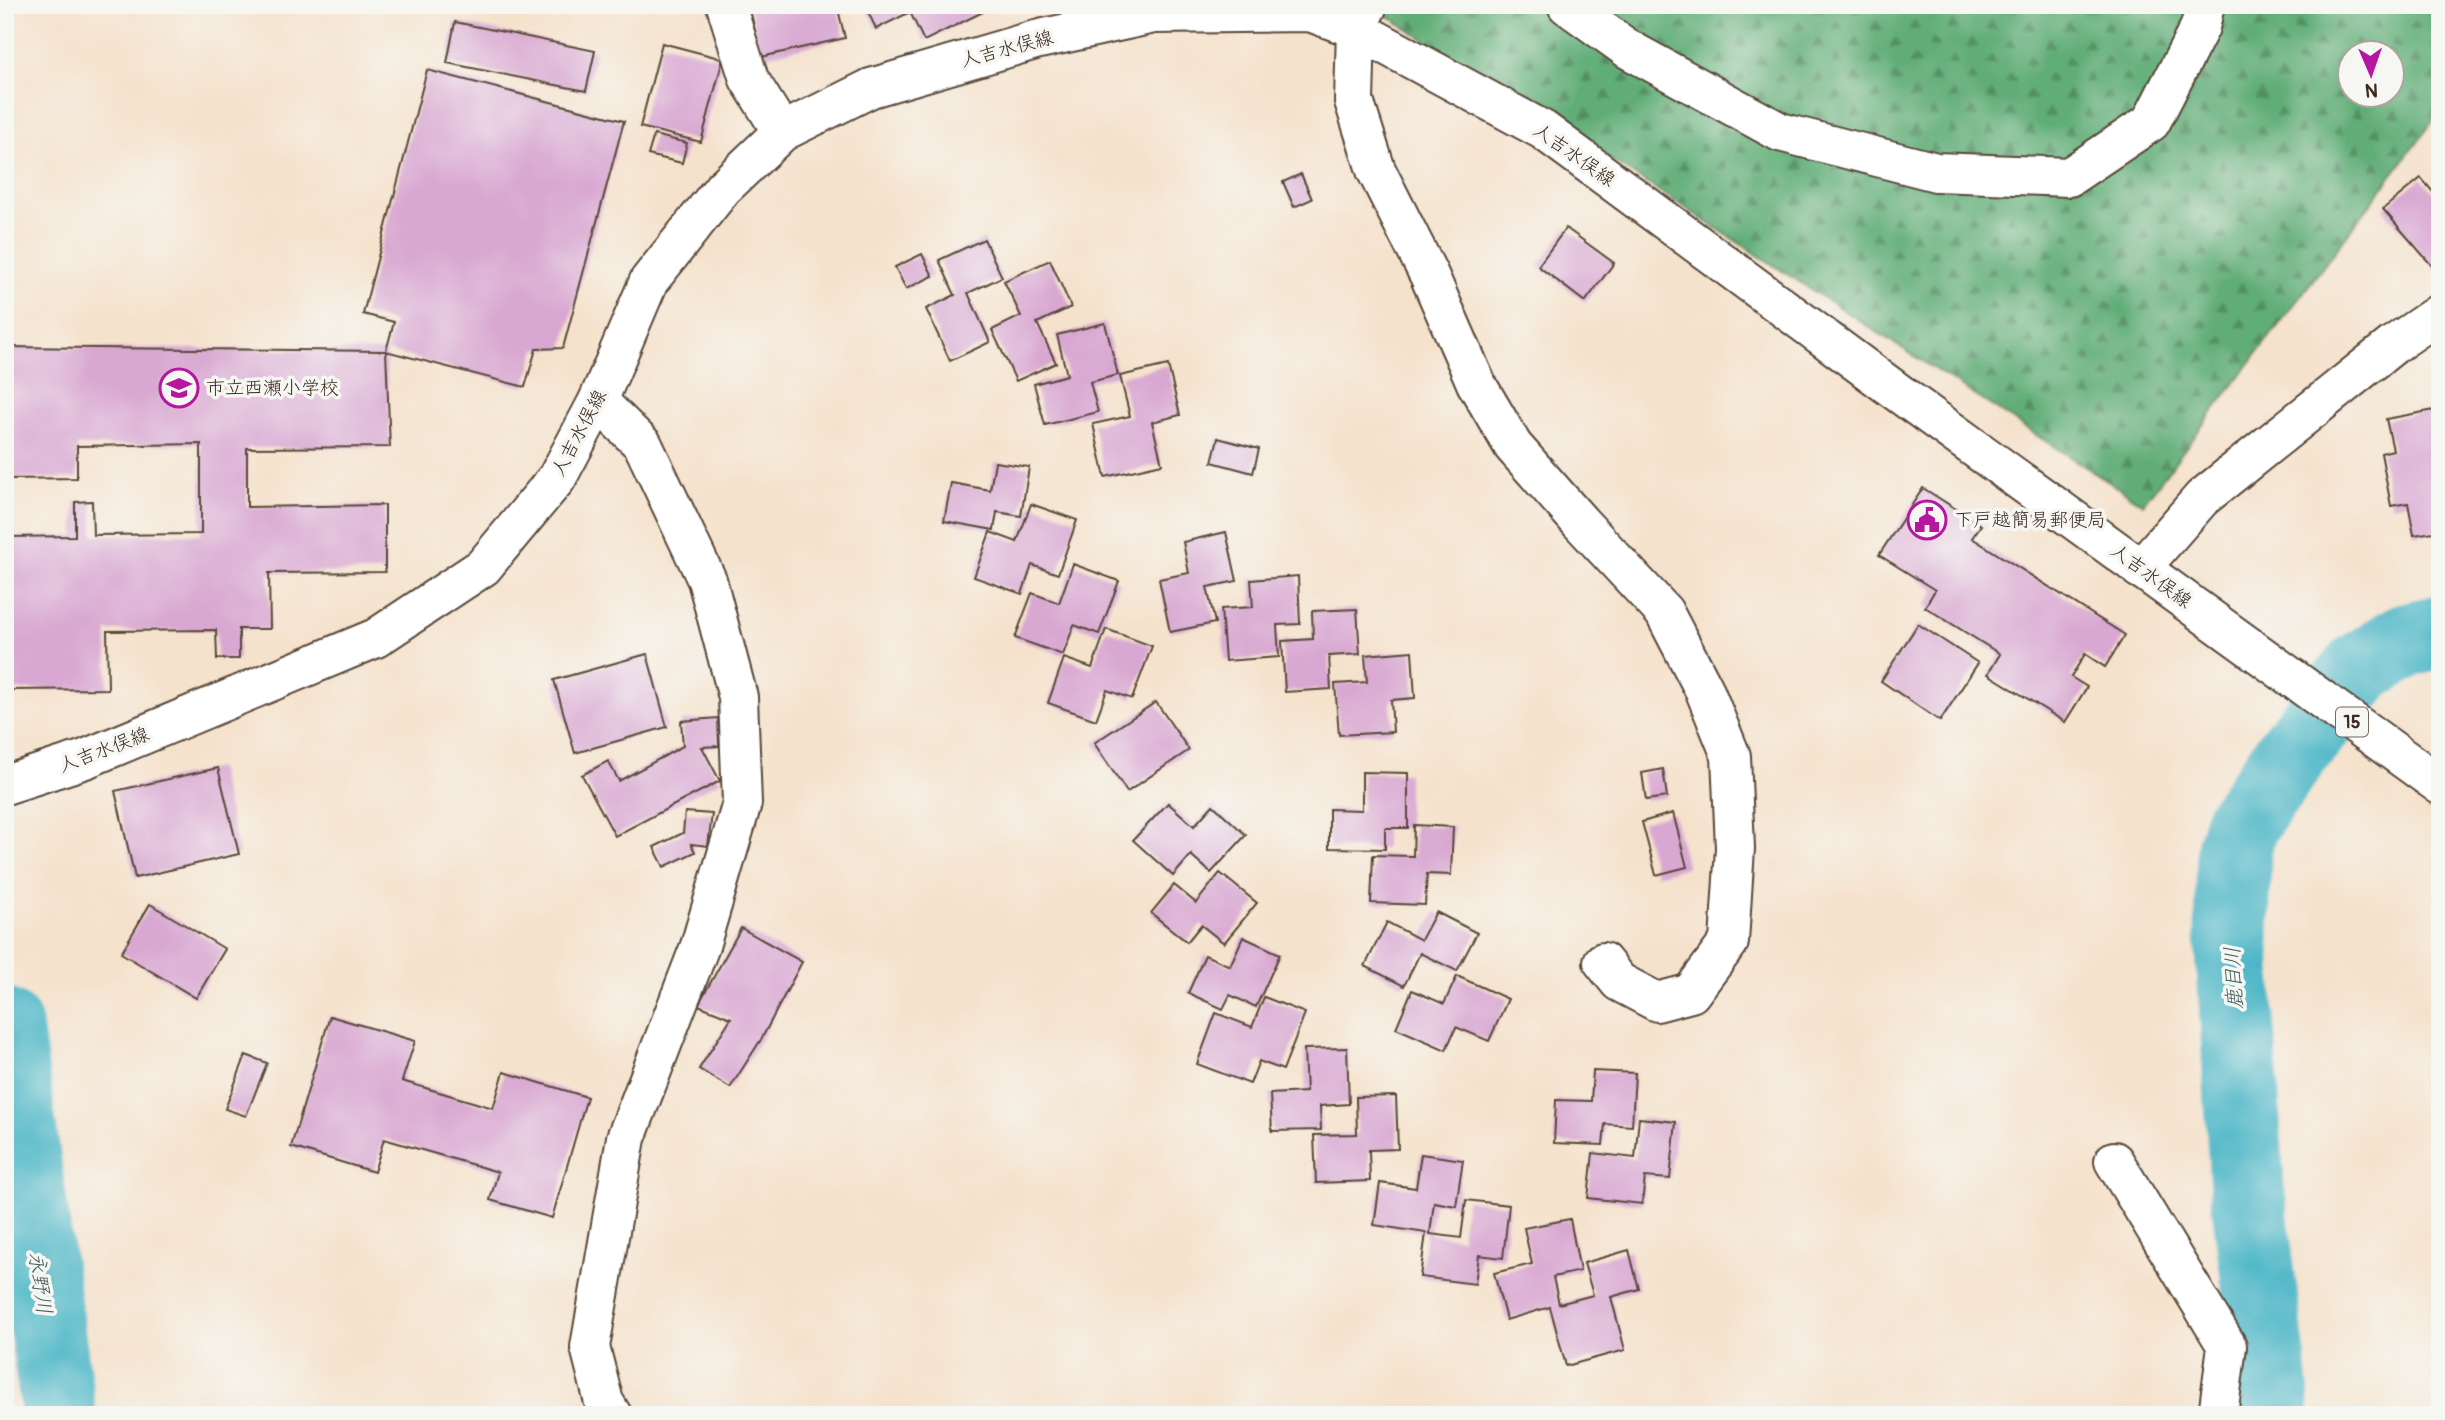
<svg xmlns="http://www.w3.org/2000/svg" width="2445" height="1420" font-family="Pangolin,'Klee One',sans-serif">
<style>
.forest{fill:url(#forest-firs);stroke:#4e6c4a;stroke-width:2;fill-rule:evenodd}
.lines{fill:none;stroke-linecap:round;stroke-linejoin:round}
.river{stroke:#4ab5c6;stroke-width:75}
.building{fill:#d9a8d2}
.minor-casing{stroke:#574638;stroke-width:42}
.major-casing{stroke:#574638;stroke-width:42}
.minor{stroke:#fff;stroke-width:38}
.major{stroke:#fff;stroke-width:38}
.labels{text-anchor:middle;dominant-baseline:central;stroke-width:7;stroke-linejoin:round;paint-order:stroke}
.shield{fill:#f6f6f2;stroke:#73675e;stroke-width:2}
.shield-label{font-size:18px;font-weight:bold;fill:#3b2a1e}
.street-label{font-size:19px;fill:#3b2a1e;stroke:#f6f6f2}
.poi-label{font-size:19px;fill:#3b2a1e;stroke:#f6f6f2;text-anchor:start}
.water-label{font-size:21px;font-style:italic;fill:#405b59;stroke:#f6f6f2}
</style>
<defs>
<pattern id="forest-firs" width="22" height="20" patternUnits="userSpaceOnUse" patternTransform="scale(1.75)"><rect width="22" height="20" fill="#61ad77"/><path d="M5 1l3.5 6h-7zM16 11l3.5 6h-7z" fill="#518d61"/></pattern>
</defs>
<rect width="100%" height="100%" fill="#f6f6f2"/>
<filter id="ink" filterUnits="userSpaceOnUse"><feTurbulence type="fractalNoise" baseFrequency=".0143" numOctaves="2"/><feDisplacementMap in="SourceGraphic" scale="14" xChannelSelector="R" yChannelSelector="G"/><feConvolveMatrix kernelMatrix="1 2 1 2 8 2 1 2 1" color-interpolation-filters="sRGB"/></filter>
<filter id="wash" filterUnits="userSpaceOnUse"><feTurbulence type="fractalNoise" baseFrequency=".00686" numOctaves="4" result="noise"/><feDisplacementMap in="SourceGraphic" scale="28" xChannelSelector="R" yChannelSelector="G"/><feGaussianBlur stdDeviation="1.57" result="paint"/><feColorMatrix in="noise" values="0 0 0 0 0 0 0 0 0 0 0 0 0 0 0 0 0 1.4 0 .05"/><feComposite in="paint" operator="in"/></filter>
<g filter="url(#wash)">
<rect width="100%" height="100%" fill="#f5e2cc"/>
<path class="forest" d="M1371 5H2440V112L2143 504ZM2350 52H2392V94H2350Z"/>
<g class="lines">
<g class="river">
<path d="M5 1026 59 1415"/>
<path d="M2273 1415 2269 1365 2247 1188 2232 933 2234 849 2241 824 2295 748 2362 668 2406 640 2440 632"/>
</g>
</g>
<g id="blocks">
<g class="building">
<path d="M749 5H837L845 38 761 57Z"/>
<path d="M865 5H997L924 41 910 12 876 29Z"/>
<path d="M455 22 595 51 586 91 447 63Z"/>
<path d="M662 43 723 59 701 142 640 127Z"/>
<path d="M427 70 624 121 563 348 536 349 525 387 386 351 390 447 247 448V507L385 505V572L269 573 270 629H239V659H217L216 630 107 631 108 689 10 690 8 537 75 536V502L92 501 93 535 201 534V444L77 446V478L6 479 5 347 386 351 394 322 363 314Z"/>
<path d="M654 135 687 143 682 163 648 155Z"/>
<path d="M1301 174 1312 199 1294 207 1283 182Z"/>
<path d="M2421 178 2440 200V275L2383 209Z"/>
<path d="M1566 228 1614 263 1585 302 1538 266Z"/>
<path d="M984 239 1002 277 968 293 990 342 950 361 926 309 955 295 939 260Z"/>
<path d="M922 254 933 276 906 289 895 267Z"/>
<path d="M1050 260 1071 307 1037 323 1056 363 1016 381 992 330 1021 316 1004 281Z"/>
<path d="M1105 323 1118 375 1090 382 1098 412 1045 425 1034 384 1067 375 1057 335Z"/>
<path d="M1168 365 1180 415 1152 422 1162 464 1105 477 1093 424 1130 416 1120 376Z"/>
<path d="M2440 409V531L2414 535 2408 503 2391 506 2381 453 2393 450 2386 419Z"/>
<path d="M1218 438 1259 449 1253 473 1212 462Z"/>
<path d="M995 462 1029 467 1021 516 997 512 994 530 944 521 951 483 990 490Z"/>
<path d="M1923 488 1981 525 1972 538 2125 635 2105 667 2085 654 2071 677 2087 687 2065 722 1988 674 2000 654 1925 607 1935 590 1879 555Z"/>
<path d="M1031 504 1077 520 1058 574 1032 565 1022 594 974 577 990 532 1017 542Z"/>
<path d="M1226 532 1237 581 1207 587 1215 623 1170 632 1159 579 1189 573 1183 542Z"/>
<path d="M1073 564 1119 581 1099 634 1074 625 1063 655 1015 638 1032 593 1059 603Z"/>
<path d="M1298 576 1300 624 1277 625 1279 657 1225 661 1221 609 1253 607 1251 580Z"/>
<path d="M1357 609 1360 654 1329 656 1331 689 1285 692 1282 641 1313 639 1312 611Z"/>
<path d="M1918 624 1978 663 1940 721 1881 681Z"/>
<path d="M1106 629 1152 646 1132 699 1107 690 1096 720 1048 703 1064 658 1092 668Z"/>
<path d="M1412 651 1415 698 1391 700 1393 732 1339 735 1335 684 1367 682 1365 655Z"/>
<path d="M647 654 667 727 575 753 554 680Z"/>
<path d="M1156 702 1189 750 1127 792 1094 743Z"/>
<path d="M718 718 719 746 702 747 720 781 615 836 582 775 608 761 619 781 683 746 681 721Z"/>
<path d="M218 768 239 854 135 878 115 791Z"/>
<path d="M1663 769 1667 797 1646 800 1642 773Z"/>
<path d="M1362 772 1408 773V828H1385V849L1329 848V809L1362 810Z"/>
<path d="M1168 803 1194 826 1213 805 1246 835 1211 873 1191 855 1173 876 1133 840Z"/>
<path d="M685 812 712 814 708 846 691 844 695 852 664 867 654 847 683 833Z"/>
<path d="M1673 813 1687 867 1656 875 1642 822Z"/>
<path d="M1414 825 1453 827 1451 875 1427 874 1425 905 1371 903 1373 855 1413 856Z"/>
<path d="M1220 873 1257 903 1224 943 1201 925 1187 942 1151 913 1174 885 1196 903Z"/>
<path d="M150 904 225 949 196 998 121 953Z"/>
<path d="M1436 912 1477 933 1457 971 1420 953 1404 986 1365 966 1387 922 1421 940Z"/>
<path d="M741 928 802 962 762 1038 730 1088 699 1069 731 1018 698 1005Z"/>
<path d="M1243 937 1280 954 1256 1007 1230 995 1223 1009 1188 993 1205 955 1230 966Z"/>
<path d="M1457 976 1508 999 1489 1041 1456 1027 1446 1050 1396 1028 1412 990 1444 1004Z"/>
<path d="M1264 997 1305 1013 1283 1070 1259 1061 1250 1084 1197 1064 1216 1013 1252 1027Z"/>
<path d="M330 1016 415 1041 402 1081 493 1108 504 1072 587 1097 552 1218 490 1200 498 1172 384 1139 374 1172 291 1147Z"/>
<path d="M1347 1048 1349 1104 1320 1106 1321 1130 1272 1131 1270 1094 1306 1092 1304 1049Z"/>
<path d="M246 1055 267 1063 246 1116 225 1109Z"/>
<path d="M1593 1071 1635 1073 1632 1126 1605 1124 1603 1145 1554 1143 1556 1100 1591 1101Z"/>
<path d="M1396 1096 1398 1149 1369 1150 1370 1181 1316 1183 1314 1135 1357 1134 1356 1097Z"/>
<path d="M1639 1118 1676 1122 1670 1179 1645 1177 1642 1204 1588 1198 1593 1153 1635 1158Z"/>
<path d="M1421 1154 1463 1160 1456 1206 1434 1202 1430 1234 1461 1238 1466 1200 1509 1205 1503 1258 1479 1255 1475 1284 1420 1277 1426 1233 1374 1225 1380 1183 1416 1188Z"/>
<path d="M1570 1219 1580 1271 1553 1277 1559 1304 1593 1295 1584 1263 1629 1250 1639 1289 1611 1297 1625 1350 1566 1366 1550 1307 1506 1320 1494 1273 1532 1264 1524 1228Z"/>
</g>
</g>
</g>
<g filter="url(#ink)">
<use href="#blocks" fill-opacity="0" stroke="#574638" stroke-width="2"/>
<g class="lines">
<defs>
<g id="minor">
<path d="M726 5 749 79 782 132"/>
<path d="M1368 5 1356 29 1354 101 1376 170 1429 275 1476 383 1513 446 1580 522 1664 612 1704 689 1731 756 1735 848 1729 942 1691 993 1657 1002 1619 982 1603 962"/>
<path d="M1567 5 1628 49 1780 132 1936 172 2069 177 2151 122 2200 27 2205 5"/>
<path d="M598 401 643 445 707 580 738 697 742 803 700 946 626 1138 590 1347 604 1402 612 1415"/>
<path d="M2140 569 2202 498 2393 345 2440 313"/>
<path d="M2114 1161 2227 1346 2218 1415"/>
</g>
<path id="major" d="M5 785 85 759 376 638 483 567 557 478 598 401 649 281 723 188 782 132 871 88 1035 40 1154 14 1310 12 1356 29 1543 130 1900 394 2440 785"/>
</defs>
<use href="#minor" class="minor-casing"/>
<use href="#major" class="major-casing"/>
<use href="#minor" class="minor"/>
<use href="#major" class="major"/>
</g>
</g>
<defs>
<symbol id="school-ring" viewBox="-11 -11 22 22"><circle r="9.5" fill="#f6f6f2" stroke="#b5179e" stroke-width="1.5"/><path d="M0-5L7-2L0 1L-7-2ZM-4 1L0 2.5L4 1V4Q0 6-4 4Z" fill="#b5179e"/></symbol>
<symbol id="civic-ring" viewBox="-11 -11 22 22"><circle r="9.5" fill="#f6f6f2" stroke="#b5179e" stroke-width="1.5"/><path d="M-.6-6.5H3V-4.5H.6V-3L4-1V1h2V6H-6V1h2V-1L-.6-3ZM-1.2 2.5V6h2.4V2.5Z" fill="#b5179e"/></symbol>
</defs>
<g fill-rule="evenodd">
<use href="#school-ring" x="157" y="366" width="44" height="44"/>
<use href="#civic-ring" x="1905" y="498" width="44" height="44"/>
</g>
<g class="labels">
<rect class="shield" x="2336" y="707.5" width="32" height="29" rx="5"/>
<g class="shield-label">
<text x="2352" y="722">15</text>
</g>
<g class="street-label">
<text transform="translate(1007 49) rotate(-15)">人吉水俣線</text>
<text transform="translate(1574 155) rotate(35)">人吉水俣線</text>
<text transform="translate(579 433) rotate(-62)">人吉水俣線</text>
<text transform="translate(2151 576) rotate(36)">人吉水俣線</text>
<text transform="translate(104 750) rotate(-21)">人吉水俣線</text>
</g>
<g class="poi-label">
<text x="206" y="388">市立西瀬小学校</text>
<text x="1954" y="520">下戸越簡易郵便局</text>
</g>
<g class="water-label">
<text transform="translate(2234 978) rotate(-93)">鹿目川</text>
<text transform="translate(40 1283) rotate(82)">永野川</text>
</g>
</g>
<rect width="2445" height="1420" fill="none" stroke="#f6f6f2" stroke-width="28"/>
<g transform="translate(2371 74) rotate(178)"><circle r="33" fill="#f6f6f2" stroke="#aba49d" stroke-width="2"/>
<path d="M0-5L12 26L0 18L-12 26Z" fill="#b5179e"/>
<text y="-10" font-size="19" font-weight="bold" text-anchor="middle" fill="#3b2a1e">N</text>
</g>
</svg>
